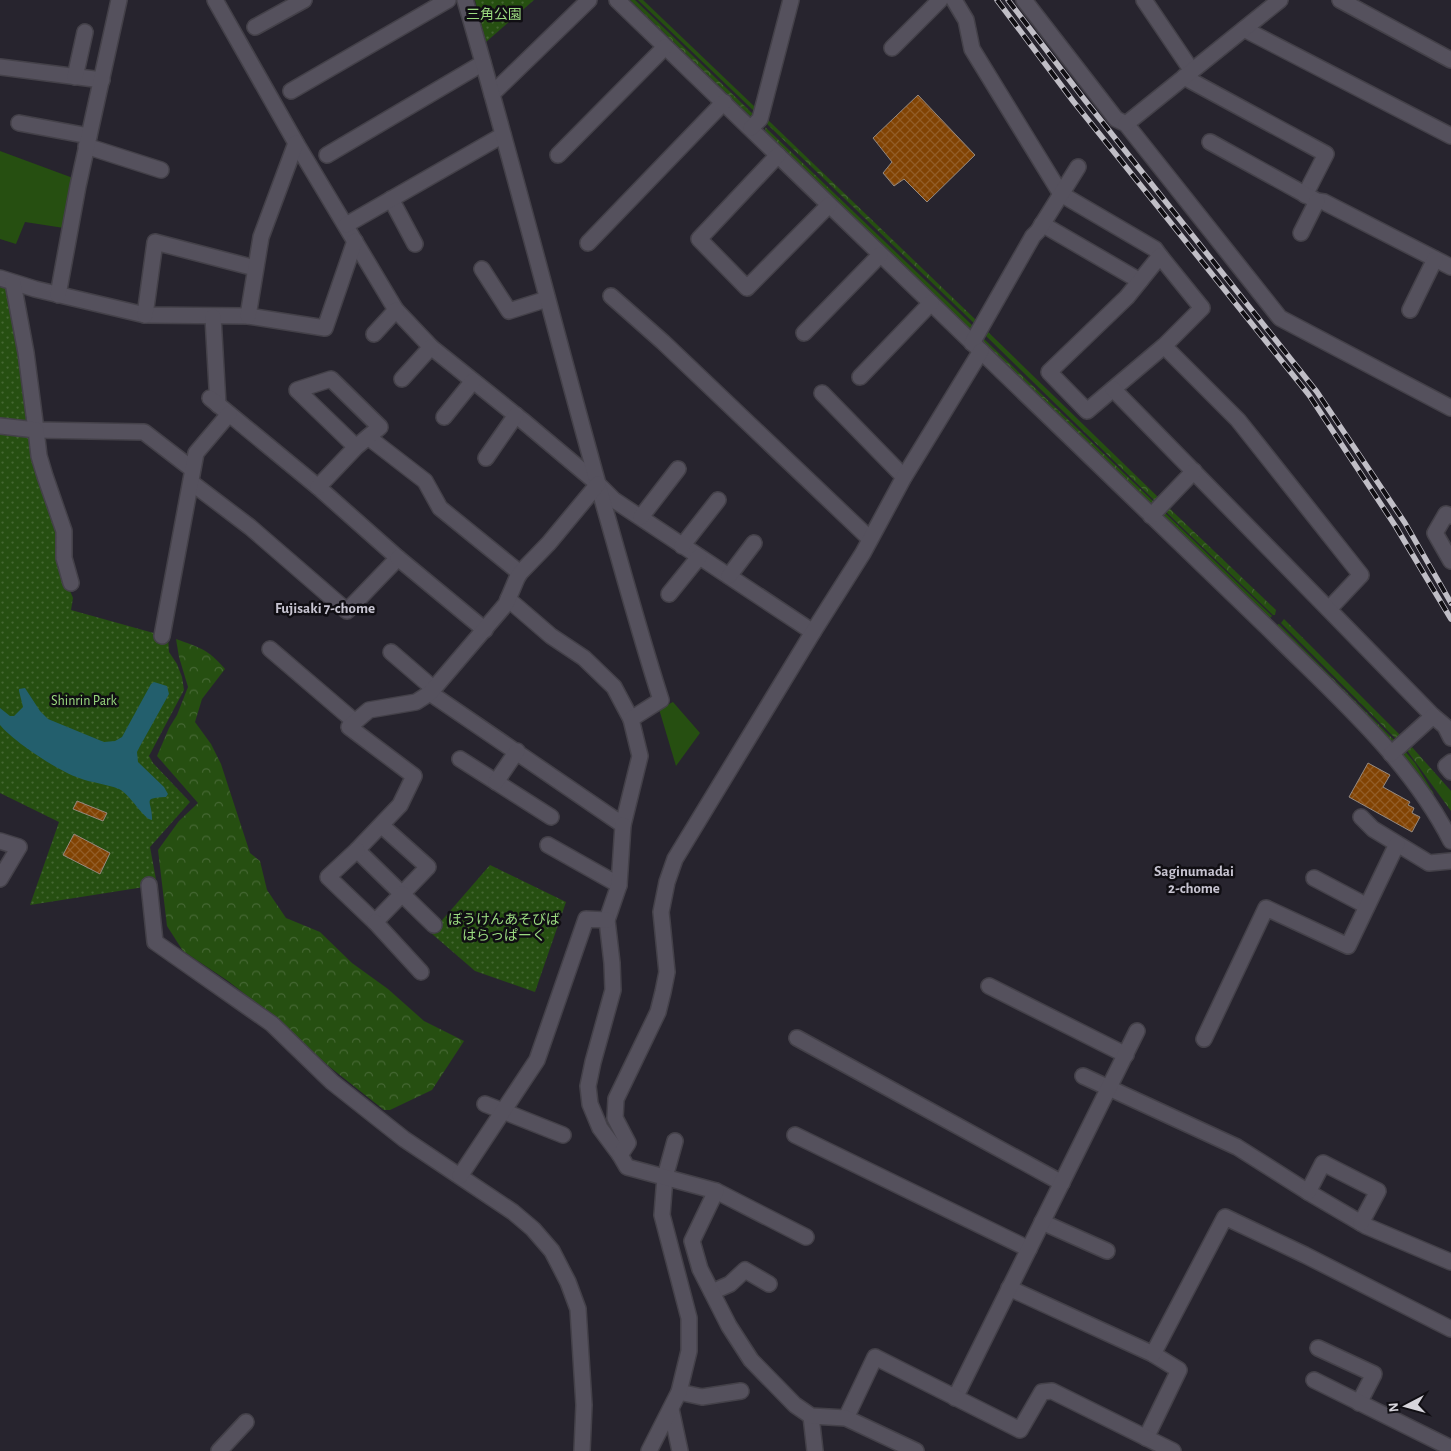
<svg xmlns="http://www.w3.org/2000/svg" width="1451" height="1451" font-family="'Alegreya Sans','Noto Sans JP',sans-serif">
<style>
.grass{fill:#264f11}
.forest{fill:url(#forest-crowns)}
.park{fill:url(#park-dots)}
.water{fill:#235f6d}
.building{fill:url(#building-cross-hatch);stroke:#958980}
.lines{fill:none;stroke-linecap:round;stroke-linejoin:round}
.minor-casing{stroke:#444149;stroke-width:18}
.minor{stroke:#55515d;stroke-width:15}
.rail-casing{stroke:#c0bec6;stroke-width:5.5}
.rail{stroke:#100e13;stroke-width:4;stroke-dasharray:11;stroke-linecap:butt}
.labels{text-anchor:middle;dominant-baseline:central;stroke-width:5;stroke-linejoin:round;paint-order:stroke}
.park-label{font-size:14px;fill:#9bdb80;stroke:#100e13}
.neighbourhood-label{font-size:15px;font-weight:bold;fill:#c7c4d1;stroke:#100e13}
</style>
<defs>
<pattern id="forest-crowns" width="20" height="18" patternUnits="userSpaceOnUse" patternTransform="scale(1.25)"><rect width="20" height="18" fill="#264f11"/><path d="M2 6a3 3 0 1 1 6 0M12 15a3 3 0 1 1 6 0" fill="none" stroke="#456733"/></pattern>
<pattern id="park-dots" width="8" height="8" patternUnits="userSpaceOnUse" patternTransform="scale(1.25)"><rect width="8" height="8" fill="#264f11"/><path d="M2 2h.1M6 6h.1" fill="none" stroke="#456733" stroke-width="1.8" stroke-linecap="round"/></pattern>
<pattern id="building-cross-hatch" width="8" height="8" patternUnits="userSpaceOnUse" patternTransform="scale(1.25)"><rect width="8" height="8" fill="#814303"/><path d="M0 0l8 8M0 8l8-8" fill="none" stroke="#925d27"/></pattern>
</defs>
<rect width="100%" height="100%" fill="#27242e"/>
<g class="grass">
<path d="M0 151 73 178 64 228 25 222 16 244 0 239Z"/>
<path d="M673 702 700 733 676 766 659 709Z"/>
</g>
<g class="forest">
<path d="M630 0H635L754 115 750 116Z"/>
<path d="M638 0H643L756 108 755 112Z"/>
<path d="M768 120 977 321 976 325 767 124Z"/>
<path d="M765 127 973 326 974 328 972 330 969 329 766 132Z"/>
<path d="M988 332 1158 497 1159 499 1156 502 986 336V334Z"/>
<path d="M983 338 1155 503 1151 507 983 342Z"/>
<path d="M1169 508 1276 610 1275 615H1273L1164 510Z"/>
<path d="M1162 510 1272 616 1269 619 1160 514Z"/>
<path d="M1284 619 1401 736 1398 741 1281 623Z"/>
<path d="M1278 624H1279L1396 742 1392 744 1277 626Z"/>
<path d="M176 639C200 648 207 648 225 669L202 699 195 722 211 744 221 764 250 853 260 861 267 890 286 918 320 932 352 963 388 989 424 1021 464 1041 432 1090 390 1110H384L331 1068 259 1005 228 981 183 951 167 926 158 850 179 821 198 803 157 756 169 728 177 715 188 687 179 657Z"/>
<path d="M1411 746 1451 791V811L1406 749Z"/>
<path d="M1404 750 1415 763 1434 794H1431L1401 753Z"/>
</g>
<g class="park">
<path d="M475 0H534L486 42Z"/>
<path d="M0 283 10 290 28 420 25 424 0 423Z"/>
<path d="M0 430 29 435 52 507 64 576 73 598 71 610 168 637 169 652 177 664 182 677 184 690 149 756 153 763 190 802 150 847 157 885 30 905 59 822 0 793Z"/>
<path d="M490 865 566 902 535 992 475 971 431 933Z"/>
</g>
<path class="water" d="M154 682 167 686 169 694 139 748 137 752 138 762 164 787 168 794 166 797C140 798 153 801 152 820 143 819 131 795 119 789 107 784 92 783 79 778 58 771 13 741 0 725V708L10 716H14L23 707 19 691V689L25 688 40 711 48 719 104 742 115 741 122 737 151 684Z"/>
<g class="building">
<path d="M918 95 975 155 927 202 904 179 894 186 883 173 892 162 873 138Z"/>
<path d="M1368 763 1390 775 1383 787 1410 802 1408 805 1414 808 1412 813 1420 817 1412 832 1349 797Z"/>
<path d="M77 801 107 813 103 821 73 809Z"/>
<path d="M74 834 110 853 100 874 63 855Z"/>
</g>
<g class="lines">
<defs>
<g id="minor">
<path d="M215 0 296 143 396 310 431 347 522 420 598 484 614 500 813 632"/>
<path d="M617 0 1268 628C1333 693 1409 758 1451 841"/>
<path d="M954 0 966 20 972 49 1061 194 1155 249 1160 256"/>
<path d="M1024 0 1116 119 1126 124 1280 318 1451 408"/>
<path d="M1144 0 1192 71"/>
<path d="M1340 0 1451 60"/>
<path d="M255 27 304 0"/>
<path d="M1244 29 1451 136"/>
<path d="M892 48 940 0"/>
<path d="M0 67 102 80"/>
<path d="M75 77 85 32"/>
<path d="M1184 77 1326 154 1305 195"/>
<path d="M291 91 448 0"/>
<path d="M492 94 589 0"/>
<path d="M19 123 89 136"/>
<path d="M1126 124 1280 0"/>
<path d="M751 128 760 119 791 0"/>
<path d="M1210 142 1317 201 1324 202 1451 267"/>
<path d="M86 146 161 170"/>
<path d="M327 155 483 63"/>
<path d="M558 155 665 47"/>
<path d="M778 155 699 239 747 288 829 205"/>
<path d="M391 199 415 244"/>
<path d="M1042 224 1140 281"/>
<path d="M346 225 503 135"/>
<path d="M1301 233 1317 201"/>
<path d="M588 243 724 102"/>
<path d="M482 269 509 311 547 299"/>
<path d="M0 278 35 289 145 315 248 316 325 328 355 241"/>
<path d="M13 283 26 353 36 430 144 432 192 469"/>
<path d="M58 295 78 186 119 0"/>
<path d="M611 296 663 342 870 539"/>
<path d="M1410 310 1435 259"/>
<path d="M145 315 155 242 255 268"/>
<path d="M248 316 261 237 296 143"/>
<path d="M213 317 218 405"/>
<path d="M804 333 880 255"/>
<path d="M374 334 396 310"/>
<path d="M972 343 1033 236 1038 231 1078 167"/>
<path d="M1164 346 1087 411 1049 372 1127 297 1160 256 1202 308 1164 346 1238 420 1361 575 1329 609"/>
<path d="M860 377 931 303"/>
<path d="M402 379 431 347"/>
<path d="M1113 389 1433 716"/>
<path d="M822 393 904 477"/>
<path d="M444 417 473 381"/>
<path d="M0 426 36 430 39 456 45 476 64 531V558L71 583"/>
<path d="M368 437 425 481 440 508 520 573"/>
<path d="M486 458 516 415"/>
<path d="M192 483 250 527 347 611 398 558 318 487 210 398"/>
<path d="M318 487 356 447 380 427 331 379 297 390 356 447"/>
<path d="M1151 516 1194 471"/>
<path d="M1451 516 1446 514 1435 533 1451 561"/>
<path d="M641 517 678 469"/>
<path d="M682 546 718 500"/>
<path d="M398 558 485 630"/>
<path d="M729 576 754 543"/>
<path d="M669 594 699 557"/>
<path d="M508 599 551 636 584 658 614 687 631 719"/>
<path d="M162 636 196 453 229 414"/>
<path d="M270 649 354 721"/>
<path d="M391 652 434 689"/>
<path d="M430 693 623 825 640 756 631 719 661 700C640 635 622 568 603 502 556 335 514 166 465 0"/>
<path d="M1391 754 1433 716 1445 726 1451 738"/>
<path d="M460 759 551 817"/>
<path d="M1451 762 1446 766 1451 772"/>
<path d="M496 782 517 751"/>
<path d="M1361 817 1373 829 1429 863 1451 861"/>
<path d="M381 825 428 867 402 894 357 850 400 805 414 776 349 727 369 710 416 702 430 693 506 604 517 578 520 573 549 543 598 484"/>
<path d="M0 841 19 847 0 879"/>
<path d="M548 845 619 885"/>
<path d="M357 850 328 877 375 922 402 894 434 925"/>
<path d="M1314 878 1367 906"/>
<path d="M149 885 155 942 272 1024 332 1082 404 1139 513 1212 533 1229 552 1251 568 1282 578 1309 584 1405 582 1451"/>
<path d="M375 922 421 972"/>
<path d="M989 986 1126 1055"/>
<path d="M797 1038 1062 1183"/>
<path d="M1204 1039 1266 908 1348 946 1397 844"/>
<path d="M1083 1076 1237 1147 1308 1192 1366 1226 1451 1262"/>
<path d="M485 1104 563 1135"/>
<path d="M795 1135 1029 1249"/>
<path d="M620 1155 600 1128 590 1104 588 1086 593 1062 613 990 612 963 607 920 619 885 623 825"/>
<path d="M460 1176 537 1060 586 919 607 920"/>
<path d="M716 1191 806 1237"/>
<path d="M1308 1192 1323 1163 1378 1191 1361 1223"/>
<path d="M1042 1222 1107 1251"/>
<path d="M1009 1288 1153 1354 1179 1370 1146 1438"/>
<path d="M712 1292 730 1284 745 1270 769 1284"/>
<path d="M1318 1348 1374 1374 1359 1403"/>
<path d="M1153 1354 1225 1217 1305 1255 1451 1329"/>
<path d="M1314 1380 1451 1448"/>
<path d="M679 1392 702 1397 741 1391"/>
<path d="M955 1398 1137 1031"/>
<path d="M671 1409 680 1451"/>
<path d="M811 1416 815 1451"/>
<path d="M846 1418 875 1357 1020 1430 1042 1392 1052 1391 1173 1451"/>
<path d="M219 1451 246 1422"/>
<path d="M649 1451 679 1392 689 1351V1318L662 1215 665 1177 675 1141"/>
<path d="M916 1451 846 1418 811 1416 795 1405 751 1360 729 1326 700 1269 692 1241 716 1191 627 1167 620 1155 628 1143 615 1118 616 1099 658 1012 663 992 667 972 661 912 667 882 675 859 813 632 863 553 904 477 981 351"/>
</g>
</defs>
<use href="#minor" class="minor-casing"/>
<use href="#minor" class="minor"/>
<defs>
<g id="rail">
<path d="M997 0 1073 101 1309 395 1396 527 1451 619"/>
<path d="M1008 0 1084 99 1317 392 1405 523 1451 603"/>
</g>
</defs>
<use href="#rail" class="rail-casing"/>
<use href="#rail" class="rail"/>
</g>
<g class="labels">
<g class="park-label">
<text x="494" y="15">三角公園</text>
<text x="84" y="701">Shinrin Park</text>
<text x="504" y="920">ぼうけんあそびば<tspan x="504" dy="16">はらっぱーく</tspan></text>
</g>
<g class="neighbourhood-label">
<text x="325" y="608">Fujisaki 7-chome</text>
<text x="1194" y="871">Saginumadai<tspan x="1194" dy="17">2-chome</tspan></text>
</g>
</g>
<g transform="translate(1406 1406) rotate(264)" stroke="#100e13" stroke-width="4" paint-order="stroke">
<path d="M0-4L9 19L0 12L-9 19Z" fill="#d7d5dc"/>
<text y="-8" font-size="14" font-weight="bold" text-anchor="middle" fill="#d7d5dc">N</text>
</g>
</svg>
